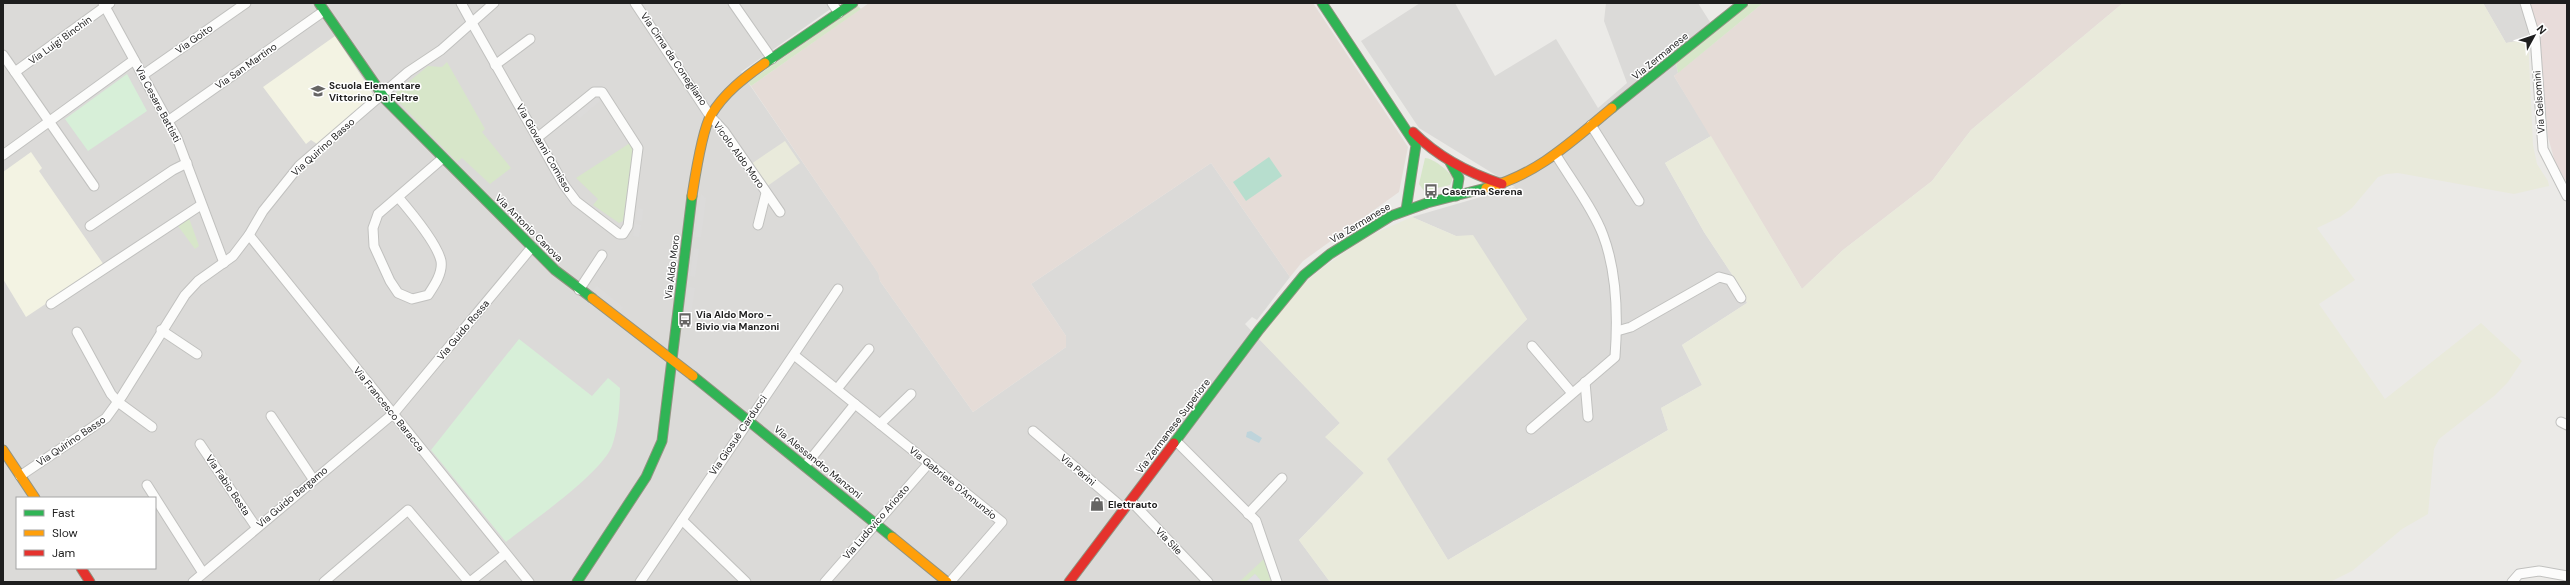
<svg xmlns="http://www.w3.org/2000/svg" width="2570" height="585" font-family="'DM Sans',sans-serif">
<style>
.residential{fill:#dbdad8;fill-rule:evenodd}
.commercial{fill:#e8dcda}
.education{fill:#f3f3e3}
.military{fill:#e5dcd7}
.farmland{fill:#e9eadb}
.grass{fill:#d7e6c9}
.park{fill:#d7efd8}
.pitch{fill:#b7dece}
.parking{fill:#dcdbda}
.plaza{fill:#dedde1}
.water{fill:#bed4db}
.lines{fill:none;stroke-linecap:round;stroke-linejoin:round}
.street-casing{stroke:#c1c1bf;stroke-width:11}
.fast-casing{stroke:#919381;stroke-width:11}
.slow-casing{stroke:#919381;stroke-width:11}
.jam-casing{stroke:#919381;stroke-width:11}
.street{stroke:#fcfcfb;stroke-width:9}
.fast{stroke:#30b455;stroke-width:9}
.slow{stroke:#ff9f0a;stroke-width:9}
.jam{stroke:#e5322d;stroke-width:9}
.labels{text-anchor:middle;dominant-baseline:central;stroke-width:3;stroke-linejoin:round;paint-order:stroke}
.street-label{font-size:10px;fill:#1e1e1e;stroke:#fff}
.poi-label{font-size:10px;font-weight:bold;fill:#1e1e1e;stroke:#fff;text-anchor:start}
</style>
<rect width="100%" height="100%" fill="#ebeae7"/>
<g class="residential">
<path d="M3 3H839L741 72 879 274 880 281 973 412 1066 347V336L1031 284 1211 163 1290 277 1257 320 1252 317 1245 324 1340 423 1326 437 1364 473 1299 540 1330 582H3ZM17 498H155V568H17Z"/>
<path d="M1420 3H1455L1495 76 1556 39 1598 108 1627 83 1604 21 1606 3H1698L1710 22 1676 63 1678 73 1674 76 1711 136 1665 163 1704 232 1741 288 1747 303 1682 345 1702 385 1661 408 1668 430 1448 560 1386 459 1527 319 1456 236 1412 217 1515 187 1419 128 1361 41Z"/>
<path d="M2483 3H2528V39L2506 43Z"/>
</g>
<path class="commercial" d="M2530 3H2567V183L2555 162 2548 137 2545 103 2543 101 2540 38Z"/>
<g class="education">
<path d="M335 36 373 94 372 98 317 144 311 140 306 144 263 87Z"/>
<path d="M31 152 42 168 39 171 104 265 26 317 3 279V172Z"/>
</g>
<g class="military">
<path d="M869 3H1313L1408 147 1399 192 1303 261 1290 277 1211 163 1031 284 1066 336V347L973 412 880 281 878 273 751 86Z"/>
<path d="M1763 3H2123L1971 130 1932 181 1843 250 1802 289 1674 76Z"/>
</g>
<g class="farmland">
<path d="M2123 3H2483L2506 43 2528 39 2533 145 2537 164 2548 181 2549 186 2514 194 2398 173 2386 174 2378 177 2352 208 2340 217 2317 228 2355 280 2319 304 2385 399 2481 323 2522 361 2508 382 2494 396 2439 439 2434 449 2428 514 2402 529 2352 571 2330 582H1330L1301 543 1299 540 1364 473 1325 437 1340 423 1259 339 1301 286 1321 269 1366 237 1412 217 1456 236 1473 235 1527 319 1387 459 1448 560 1668 430 1661 408 1702 385 1682 345 1747 303 1741 288 1704 232 1665 163 1711 136 1802 289 1843 250 1932 181 1971 130Z"/>
<path d="M785 141 800 163 766 187 751 164Z"/>
</g>
<g class="grass">
<path d="M1751 3H1763L1678 73 1676 63Z"/>
<path d="M858 6 861 9 751 86 748 82Z"/>
<path d="M447 62 485 129 482 132 511 168 490 184 462 158 457 162 395 98 394 94 428 66 442 67Z"/>
<path d="M630 143 633 151 623 221 619 223 593 205 598 199 576 178Z"/>
<path d="M1425 158C1433 158 1449 171 1453 178L1450 185 1424 191 1419 184Z"/>
<path d="M189 218 199 246 195 249 178 226Z"/>
<path d="M1264 559 1271 582H1262L1255 574 1246 582H1239Z"/>
</g>
<g class="park">
<path d="M127 74 147 111 88 151 65 119Z"/>
<path d="M519 339 592 396 608 378 620 388C620 405 618 429 612 446 601 474 531 522 506 542L431 450Z"/>
</g>
<path class="pitch" d="M1269 157 1282 176 1246 201 1233 182Z"/>
<g class="parking">
<path d="M597 97 600 101 580 118 576 114Z"/>
<path d="M701 194 706 198 701 237H695Z"/>
<path d="M638 208 643 209 642 221 636 220Z"/>
<path d="M635 224 641 225 639 237 633 236Z"/>
<path d="M694 248 699 249 695 277 690 276Z"/>
<path d="M597 286 623 307 620 311 593 290Z"/>
<path d="M689 287 695 288 690 321 684 320Z"/>
</g>
<path class="plaza" d="M1255 574 1262 582H1246Z"/>
<path class="water" d="M1251 431 1262 438 1259 443 1246 437 1247 432Z"/>
<g class="lines">
<defs>
<g id="street">
<path d="M103 3 177 138 224 263"/>
<path d="M461 3 472 23 564 185 576 201 619 234H623L628 226 638 148 602 92H594L537 138"/>
<path d="M635 3 710 116 724 131 780 212"/>
<path d="M733 3 772 59"/>
<path d="M832 3 839 13"/>
<path d="M2525 3 2535 36 2543 149 2567 196"/>
<path d="M3 55 94 186"/>
<path d="M495 65 530 39"/>
<path d="M15 72 110 3"/>
<path d="M143 75 246 3"/>
<path d="M168 121 324 11"/>
<path d="M1591 125 1639 201"/>
<path d="M3 155 134 60"/>
<path d="M398 197C410 211 437 243 441 261 443 273 434 286 428 295L412 299 398 293 390 281 374 246 373 228 378 214 443 158"/>
<path d="M758 225 766 193"/>
<path d="M90 226 173 170 187 163"/>
<path d="M249 235 529 582"/>
<path d="M579 290 602 255"/>
<path d="M51 304 201 205"/>
<path d="M161 330 197 354"/>
<path d="M1617 331 1631 327 1719 277 1730 280 1741 298"/>
<path d="M77 332 111 394 118 402 152 427"/>
<path d="M1532 346 1572 393"/>
<path d="M794 355 1002 522 950 582"/>
<path d="M1585 382 1588 417"/>
<path d="M837 389 869 349"/>
<path d="M271 416 313 479"/>
<path d="M2561 422 2567 425"/>
<path d="M880 424 911 394"/>
<path d="M1531 429 1615 357C1618 317 1617 272 1603 235 1594 210 1570 178 1556 155"/>
<path d="M1033 431 1124 509"/>
<path d="M1176 441 1256 521 1277 582"/>
<path d="M200 444 256 527"/>
<path d="M805 466 855 404"/>
<path d="M20 476 106 418 122 396 185 295 198 281 233 256 249 235 263 211 299 166 408 72 441 50 494 3"/>
<path d="M147 485 203 573"/>
<path d="M1131 501 1208 582"/>
<path d="M1248 514 1282 478"/>
<path d="M682 520 746 582"/>
<path d="M193 582 394 413 532 247"/>
<path d="M324 582 408 510 469 582"/>
<path d="M470 582 505 554"/>
<path d="M640 582 838 289"/>
<path d="M825 582 929 463"/>
<path d="M2512 582 2519 574 2539 571 2567 576"/>
</g>
<g id="fast">
<path d="M319 3 386 100 555 270 592 298"/>
<path d="M1322 3 1416 145 1406 210"/>
<path d="M765 63 853 3"/>
<path d="M1612 108 1743 3"/>
<path d="M1450 162 1459 178 1456 196"/>
<path d="M693 376 892 537"/>
<path d="M1174 443 1259 330 1304 275 1330 254 1391 216 1427 203 1486 188"/>
<path d="M577 582 646 477 662 441 692 196"/>
</g>
<g id="slow">
<path d="M1486 188C1537 175 1572 141 1612 108"/>
<path d="M692 196C695 177 702 130 711 115 724 93 745 77 765 63"/>
<path d="M592 298 693 376"/>
<path d="M3 450 35 498"/>
<path d="M892 537 947 582"/>
</g>
<g id="jam">
<path d="M1413 132C1438 157 1468 173 1502 184"/>
<path d="M81 568 90 582"/>
<path d="M1069 582 1174 443"/>
</g>
</defs>
<use href="#street" class="street-casing"/>
<use href="#fast" class="fast-casing"/>
<use href="#slow" class="slow-casing"/>
<use href="#jam" class="jam-casing"/>
<use href="#street" class="street"/>
<use href="#fast" class="fast"/>
<use href="#slow" class="slow"/>
<use href="#jam" class="jam"/>
</g>
<defs>
<symbol id="school-bare" viewBox="-9 -9 18 18"><path d="M0-5L7-2L0 1L-7-2ZM-4 1L0 2.5L4 1V4Q0 6-4 4Z" fill="#666564" stroke="#fff" stroke-width="2.5" paint-order="stroke"/></symbol>
<symbol id="bus-bare" viewBox="-9 -9 18 18"><path d="M-5-6H5V4H4V6H2V4H-2V6H-4V4H-5ZM-3.5-4V0h7V-4ZM-3.5 1.2v1.5H-2V1.2ZM2 1.2v1.5H3.5V1.2Z" fill="#666564" stroke="#fff" stroke-width="2.5" paint-order="stroke"/></symbol>
<symbol id="shop-bare" viewBox="-9 -9 18 18"><path d="M-5-2.5h2.3a2.7 3.5 0 0 1 5.4 0H5L5.5 6h-11ZM-1.5-2.5h3a1.5 2.3 0 0 0-3 0Z" fill="#666564" stroke="#fff" stroke-width="2.5" paint-order="stroke"/></symbol>
</defs>
<g fill-rule="evenodd">
<use href="#school-bare" x="308" y="81" width="20" height="20"/>
<use href="#bus-bare" x="1421" y="181" width="20" height="20"/>
<use href="#bus-bare" x="675" y="310" width="20" height="20"/>
<use href="#shop-bare" x="1087" y="494" width="20" height="20"/>
</g>
<g class="labels">
<g class="street-label">
<text transform="translate(194 39) rotate(-35)">Via Goito</text>
<text transform="translate(60 40) rotate(-36)">Via Luigi Binchin</text>
<text transform="translate(1660 56) rotate(-39)">Via Zermanese</text>
<text transform="translate(674 59) rotate(56)">Via Cima da Conegliano</text>
<text transform="translate(246 66) rotate(-35)">Via San Martino</text>
<text transform="translate(2539 102) rotate(-94)">Via Gelsomini</text>
<text transform="translate(158 104) rotate(62)">Via Cesare Battisti</text>
<text transform="translate(323 147) rotate(-42)">Via Quirino Basso</text>
<text transform="translate(544 148) rotate(60)">Via Giovanni Comisso</text>
<text transform="translate(739 155) rotate(54)">Vicolo Aldo Moro</text>
<text transform="translate(1360 223) rotate(-31)">Via Zermanese</text>
<text transform="translate(529 228) rotate(45)">Via Antonio Canova</text>
<text transform="translate(672 267) rotate(-83)">Via Aldo Moro</text>
<text transform="translate(463 330) rotate(-50)">Via Guido Rossa</text>
<text transform="translate(389 409) rotate(51)">Via Francesco Baracca</text>
<text transform="translate(1173 426) rotate(-53)">Via Zermanese Superiore</text>
<text transform="translate(738 435) rotate(-56)">Via Giosuè Carducci</text>
<text transform="translate(71 441) rotate(-34)">Via Quirino Basso</text>
<text transform="translate(818 462) rotate(39)">Via Alessandro Manzoni</text>
<text transform="translate(1078 470) rotate(40)">Via Parini</text>
<text transform="translate(953 483) rotate(39)">Via Gabriele D'Annunzio</text>
<text transform="translate(228 485) rotate(56)">Via Fabio Besta</text>
<text transform="translate(292 497) rotate(-40)">Via Guido Bergamo</text>
<text transform="translate(876 522) rotate(-49)">Via Ludovico Ariosto</text>
<text transform="translate(1169 541) rotate(46)">Via Sile</text>
</g>
<g class="poi-label">
<text x="329" y="85">Scuola Elementare<tspan x="329" dy="12">Vittorino Da Feltre</tspan></text>
<text x="1442" y="191">Caserma Serena</text>
<text x="696" y="314">Via Aldo Moro -<tspan x="696" dy="12">Bivio via Manzoni</tspan></text>
<text x="1108" y="504">Elettrauto</text>
</g>
</g>
<rect width="2570" height="585" fill="none" stroke="#1e1e1e" stroke-width="8"/>
<rect x="16" y="497" width="140" height="72" fill="#ffffff" stroke="#a5a5a5"/>
<rect x="24" y="510" width="20" height="6" fill="#30b455" stroke="#a5a5a5"/>
<text x="52" y="517" font-size="12" fill="#1e1e1e">Fast</text>
<rect x="24" y="530" width="20" height="6" fill="#ff9f0a" stroke="#a5a5a5"/>
<text x="52" y="537" font-size="12" fill="#1e1e1e">Slow</text>
<rect x="24" y="550" width="20" height="6" fill="#e5322d" stroke="#a5a5a5"/>
<text x="52" y="557" font-size="12" fill="#1e1e1e">Jam</text>
<g transform="translate(2534 36) rotate(50)" stroke="#ffffff" stroke-width="3" paint-order="stroke">
<path d="M0-3L7 15L0 10L-7 15Z" fill="#1e1e1e"/>
<text y="-6" font-size="11" font-weight="bold" text-anchor="middle" fill="#1e1e1e">N</text>
</g>
</svg>
